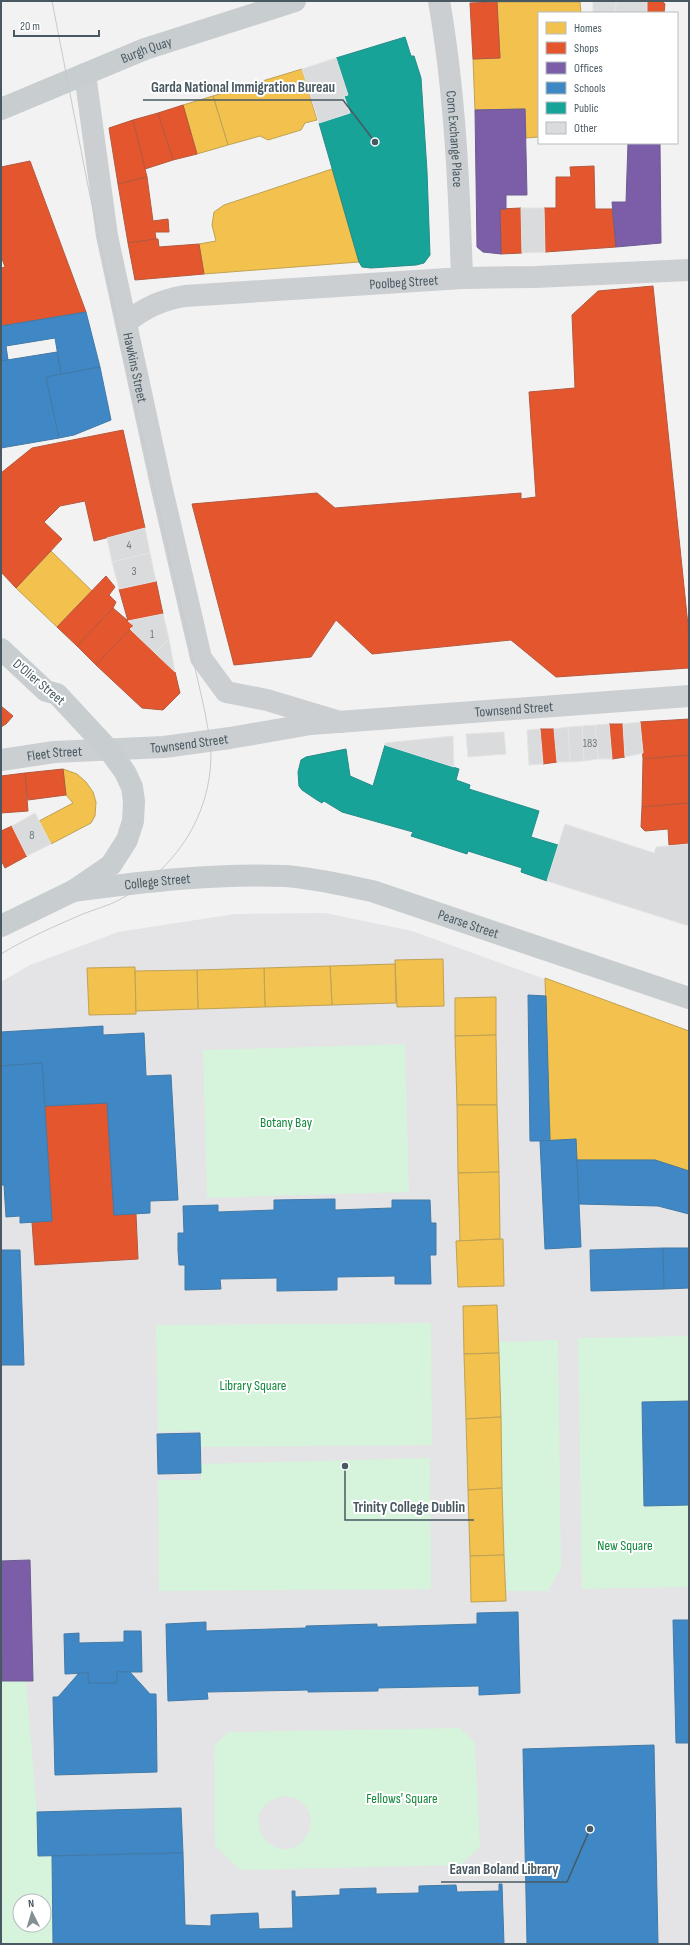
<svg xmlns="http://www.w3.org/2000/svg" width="690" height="1945" font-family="'Sofia Sans Condensed',sans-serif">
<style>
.education{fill:#e4e3e5;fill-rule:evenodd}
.green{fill:#d6f3dc;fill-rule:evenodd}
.pier{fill:#f3f2f2}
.homes{fill:#f2c14e;stroke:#bfa254}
.shops{fill:#e4572e;stroke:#b5583d}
.offices{fill:#7b5ea7;stroke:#6c5c92}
.schools{fill:#3f88c5;stroke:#427aa7}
.public{fill:#17a398;stroke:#268d88}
.building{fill:#dadbdc;stroke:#e4e4e5}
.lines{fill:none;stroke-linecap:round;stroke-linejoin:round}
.minor{stroke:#cbcfd2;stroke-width:22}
.major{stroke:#c8cdd0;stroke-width:22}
.tram{stroke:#c7c9cb;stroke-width:1}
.labels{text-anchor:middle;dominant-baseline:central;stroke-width:4;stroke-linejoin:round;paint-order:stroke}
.number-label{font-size:12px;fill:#6d7a80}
.street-label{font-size:14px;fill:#485961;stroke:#fff}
.park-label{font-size:14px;fill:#11893a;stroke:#fff}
.leader{fill:none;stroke:#485961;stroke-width:1.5}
.callout-dot{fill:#485961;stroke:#fff;stroke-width:1.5}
.callout-label{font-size:15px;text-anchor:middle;font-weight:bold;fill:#485961;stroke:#fff;stroke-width:4;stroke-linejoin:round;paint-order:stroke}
</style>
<rect width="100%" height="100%" fill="#f3f2f2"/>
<path class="education" d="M325 913 412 931 689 1031V1944H1V982L30 965 118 932 235 914ZM20 1901H44V1925H20Z"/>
<g class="green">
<path d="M405 1044 409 1192 207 1198 203 1050Z"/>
<path d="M431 1323 432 1445 201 1447 200 1431 158 1432 156 1325Z"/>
<path d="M689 1336V1401L642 1403 644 1506 689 1505V1587L582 1589 578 1338Z"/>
<path d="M558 1340 561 1568 548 1591H506L498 1342Z"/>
<path d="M430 1458 431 1589 159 1591 158 1480H201V1464Z"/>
<path d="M2 1681H26L37 1812 38 1856H52L53 1944H1ZM20 1901H44V1925H20Z"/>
<path d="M460 1728 475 1743 480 1847 461 1865 240 1870 215 1846 214 1746 228 1732ZM285 1796C327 1801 312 1857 278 1848 272 1846 267 1843 264 1838 251 1818 263 1799 285 1796Z"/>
</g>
<path class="pier" d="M1 1H116L119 17 10 52Z"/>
<g class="homes">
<path d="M497 2H580L581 13H539V137L526 138 525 109 475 110 473 59 500 58Z"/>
<path d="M302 69 317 120 305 123 301 130 268 140 260 136 228 145 213 96Z"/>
<path d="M213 96 228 145 197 154 183 105Z"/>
<path d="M332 169 359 262 204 274 199 244 216 241 212 225 214 212 224 205Z"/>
<path d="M51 551 92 591 57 627 16 588Z"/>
<path d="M63 769 77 774 86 782 93 792 96 802 95 816 91 823 51 844 39 821 73 803 66 795Z"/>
<path d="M443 959 444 1006 397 1007 395 960Z"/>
<path d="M395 964 396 1003 332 1005 330 966Z"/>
<path d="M330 966 332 1005 265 1007 264 968Z"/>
<path d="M135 967 136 1014 89 1015 87 968Z"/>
<path d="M264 968 265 1007 198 1009 197 970Z"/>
<path d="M197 970 198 1009 136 1011 135 971Z"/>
<path d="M545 978 689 1031V1171L655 1160H577L576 1139 550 1141Z"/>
<path d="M496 997V1035L455 1036V998Z"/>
<path d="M496 1035 497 1105H457L455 1036Z"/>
<path d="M457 1105H497L499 1172 458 1173Z"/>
<path d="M499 1172 500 1239 460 1241 458 1173Z"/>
<path d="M503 1239 504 1286 458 1287 456 1241Z"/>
<path d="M497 1305 499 1353 464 1354 463 1306Z"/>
<path d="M499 1353 501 1417 466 1419 464 1354Z"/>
<path d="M501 1417 502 1488 468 1490 466 1419Z"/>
<path d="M502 1488 504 1555 470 1556 468 1490Z"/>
<path d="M504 1555 506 1601 471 1602 470 1556Z"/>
</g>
<g class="shops">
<path d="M647 1H662L665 4 664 13H647Z"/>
<path d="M497 2 500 58 473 59 470 3Z"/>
<path d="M183 105 197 154 173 160 158 113Z"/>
<path d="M158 113 173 160 145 169 133 120Z"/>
<path d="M133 120 147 177 118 184 109 128Z"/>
<path d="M30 161 86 312 1 326V268L5 267 1 256V167Z"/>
<path d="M594 166 595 209H612L616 247 545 252 544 208H556V177H571L570 167Z"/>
<path d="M147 177 153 221 168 219 169 232H155L156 239 128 243 118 184Z"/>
<path d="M521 208 522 253 501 254 500 209Z"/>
<path d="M156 239H158L159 247 199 244 204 274 135 280 128 243Z"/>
<path d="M653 286 689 635V668L556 677 511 640 372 654 336 620 311 657 234 665 192 504 317 493 335 508 521 493V499L536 497 529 392 575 388 572 315 598 291Z"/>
<path d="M123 430 145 528 94 541 85 501 60 506 44 522 62 539 16 588 1 572V473L32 448Z"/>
<path d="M106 576 115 587 109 595 116 602 113 608 77 646 57 627Z"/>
<path d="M156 581 163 614 128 621 119 589Z"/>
<path d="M113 608 134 626 96 665 77 646Z"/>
<path d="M130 629 175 672 180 693 163 710 142 708 96 665Z"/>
<path d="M1 706 13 716 6 724 1 727Z"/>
<path d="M689 719V755L643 759 640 722Z"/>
<path d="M609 724H623L625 757 612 759Z"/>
<path d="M540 729H554L557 762 543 764Z"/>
<path d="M689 755V803L642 807 643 759Z"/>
<path d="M63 769 66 795 28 800 25 773Z"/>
<path d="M25 773 28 811 1 813V776Z"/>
<path d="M689 803V844L669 845 668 829 645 831 641 827 642 807Z"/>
<path d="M12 826 27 856 5 868 1 860V831Z"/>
<path d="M107 1103 114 1215 136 1214 138 1259 35 1265 32 1222 52 1221 45 1106Z"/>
</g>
<g class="offices">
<path d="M525 109 527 195H506V209H500L501 254 483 252 477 247 475 110Z"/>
<path d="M628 143H660L661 243 616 247 612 202H626Z"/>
<path d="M30 1560 33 1681H2L1 1561Z"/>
</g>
<g class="schools">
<path d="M86 312 100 367 61 374 55 338 6 346 8 360 1 361V326Z"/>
<path d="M57 352 61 374 46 377 59 438 1 448V361Z"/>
<path d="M100 367 111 420 74 435 59 438 46 377Z"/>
<path d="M528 995 546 996 550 1141H530Z"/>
<path d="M103 1026V1035L144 1033 146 1076 171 1075 178 1200 150 1201V1213L114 1215 107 1103 45 1106 42 1063 1 1066V1032Z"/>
<path d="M42 1063 52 1221 20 1223V1216L6 1217 4 1185H1V1066Z"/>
<path d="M576 1139 581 1247 545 1249 540 1141Z"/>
<path d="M577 1160H655L689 1171V1214L658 1206 579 1204Z"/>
<path d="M335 1199V1210L392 1208V1200H430L431 1223H436V1255H430L431 1284H395V1276L337 1277V1290L277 1291V1278L220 1279 221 1289 185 1290V1265H179L178 1250V1233H184L183 1206 218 1205V1212L274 1210V1200Z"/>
<path d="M663 1248 664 1289 591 1291 590 1250Z"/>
<path d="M663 1248H689V1288L664 1289Z"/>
<path d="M1 1250H20L24 1365H1Z"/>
<path d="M689 1401V1505L644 1506 642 1402Z"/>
<path d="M200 1433 201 1473 158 1474 157 1434Z"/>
<path d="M518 1612 520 1693 479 1695V1686L378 1688V1691L308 1692V1690L207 1692 208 1699 168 1701 166 1624 206 1622V1631L306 1628V1626L377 1624V1627L477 1624V1613Z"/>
<path d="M673 1620H689V1743H676Z"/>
<path d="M124 1631H141L142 1672H117V1683H88V1673L65 1674 64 1634 79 1633V1643L124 1642Z"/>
<path d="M117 1672H130L150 1694H156L157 1772 55 1775 53 1697H58L79 1673H88V1683H117Z"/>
<path d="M654 1745 658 1944H527L523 1749Z"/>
<path d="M181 1808 183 1853 38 1856 37 1812Z"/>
<path d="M183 1853 185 1925 211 1926V1915L258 1913 259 1929 293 1928 292 1891H295V1897L340 1895V1889L376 1888V1894L419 1893V1886L456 1885 457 1892 499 1891V1884H502L504 1944H53L52 1856Z"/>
</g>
<g class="public">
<path d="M405 37 411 56H414L421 78 427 171 430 255 424 263 416 265 371 268 362 267 359 262 319 123 350 113 344 96 348 95 336 58Z"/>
<path d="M385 745 459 769 456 780 470 785 469 789 539 811 531 837 558 845 547 881 521 872 522 868 468 851 467 854 411 836 413 832 342 812 324 801 322 803 317 800 302 790 299 786 298 772 301 760 306 757 346 749 350 776 373 786Z"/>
</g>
<g class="building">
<rect x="593" y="1" width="23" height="12"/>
<rect x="616" y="1" width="31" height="12"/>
<path d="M336 58 348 95 344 96 350 113 319 123 302 69Z"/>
<path d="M521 208H544L545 252 522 253Z"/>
<path d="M145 528 150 553 112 562 107 538Z"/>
<path d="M150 553 156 581 119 589 112 562Z"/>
<path d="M163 614 169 639 155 653 130 629 134 626 128 621Z"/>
<path d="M169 639 175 672 155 653Z"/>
<path d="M640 722 643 753 625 757 623 724Z"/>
<path d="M609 724 612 759H598L595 725Z"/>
<path d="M595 725 598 759 584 761 582 726Z"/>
<path d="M582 726 584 761 570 762 568 727Z"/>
<path d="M568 727 570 762H557L554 729Z"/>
<path d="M540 729 543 764 529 765 527 730Z"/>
<path d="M504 732 506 754 468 757 466 734Z"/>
<path d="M453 736 454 767 385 745V743Z"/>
<path d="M35 813 51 844 27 856 12 826Z"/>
<path d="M565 824 654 853 656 847 689 844V926L547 881Z"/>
</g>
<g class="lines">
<g class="minor">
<path id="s1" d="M439 1C455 92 459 185 462 278"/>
<path id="s2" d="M85 74 107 236 161 485 201 658 226 692 267 700 340 722"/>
<path id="s3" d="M126 323C145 307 162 300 185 296L462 278 535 277 689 270"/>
<path id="s4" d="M1 760 54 752 164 747 230 738 311 724 689 696"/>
</g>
<g class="major">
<path id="s5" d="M1 109 145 49 295 1"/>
<path d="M1 649 46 691 57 694 109 750 125 772 132 787 134 801 133 821 127 840 111 865 73 891 1 926"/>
<path id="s6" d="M73 891C143 882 214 873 285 876 314 878 343 885 372 891L689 998"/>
</g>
<path class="tram" d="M1 954C27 938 55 926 83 914 95 909 108 906 119 900 174 871 211 817 211 754 211 740 207 726 205 712L131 387 88 186 52 1"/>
</g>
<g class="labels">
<g class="number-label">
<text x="129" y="545">4</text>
<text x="134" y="571">3</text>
<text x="152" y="634">1</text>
<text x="590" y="743">183</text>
<text x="32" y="835">8</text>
</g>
<g class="street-label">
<text stroke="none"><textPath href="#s5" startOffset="157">Burgh Quay</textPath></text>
<text stroke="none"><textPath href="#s1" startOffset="139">Corn Exchange Place</textPath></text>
<text stroke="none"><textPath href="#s3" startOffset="285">Poolbeg Street</textPath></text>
<text stroke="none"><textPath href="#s2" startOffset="298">Hawkins Street</textPath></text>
<text transform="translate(39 682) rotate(40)">D'Olier Street</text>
<text stroke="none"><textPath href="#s4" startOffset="516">Townsend Street</textPath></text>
<text stroke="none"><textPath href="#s4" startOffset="189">Townsend Street</textPath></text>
<text stroke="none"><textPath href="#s4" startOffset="54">Fleet Street</textPath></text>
<text stroke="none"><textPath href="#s6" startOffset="85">College Street</textPath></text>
<text stroke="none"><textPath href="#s6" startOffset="403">Pearse Street</textPath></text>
</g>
<g class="park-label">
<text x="286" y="1122">Botany Bay</text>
<text x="253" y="1385">Library Square</text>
<text x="625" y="1545">New Square</text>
<text x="402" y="1798">Fellows' Square</text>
</g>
</g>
<path class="leader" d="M375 142L343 100H143M345 1466L345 1520H474M590 1829L567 1882H441"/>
<g class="callout-dot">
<circle cx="375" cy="142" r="4"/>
<circle cx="345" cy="1466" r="4"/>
<circle cx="590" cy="1829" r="4"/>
</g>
<g class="callout-label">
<text x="243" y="92">Garda National Immigration Bureau</text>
<text x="409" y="1512">Trinity College Dublin</text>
<text x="504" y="1874">Eavan Boland Library</text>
</g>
<rect width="690" height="1945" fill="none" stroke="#485961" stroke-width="4"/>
<rect x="538" y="12" width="140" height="132" fill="#ffffff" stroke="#b6bdc0"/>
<rect x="546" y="22" width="20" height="12" fill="#f2c14e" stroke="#b6bdc0"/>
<text x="574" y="32" font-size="12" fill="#485961">Homes</text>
<rect x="546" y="42" width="20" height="12" fill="#e4572e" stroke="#b6bdc0"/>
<text x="574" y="52" font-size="12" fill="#485961">Shops</text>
<rect x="546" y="62" width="20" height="12" fill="#7b5ea7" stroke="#b6bdc0"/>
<text x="574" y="72" font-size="12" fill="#485961">Offices</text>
<rect x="546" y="82" width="20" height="12" fill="#3f88c5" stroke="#b6bdc0"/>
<text x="574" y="92" font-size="12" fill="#485961">Schools</text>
<rect x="546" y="102" width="20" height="12" fill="#17a398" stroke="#b6bdc0"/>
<text x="574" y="112" font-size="12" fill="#485961">Public</text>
<rect x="546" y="122" width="20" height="12" fill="#dadbdc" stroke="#b6bdc0"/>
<text x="574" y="132" font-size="12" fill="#485961">Other</text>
<g transform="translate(32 1913) rotate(355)"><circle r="19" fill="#ffffff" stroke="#b6bdc0"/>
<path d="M0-3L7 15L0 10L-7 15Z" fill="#848f94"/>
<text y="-6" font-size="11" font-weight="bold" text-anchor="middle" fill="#485961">N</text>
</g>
<path d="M14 30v6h85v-6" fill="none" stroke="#485961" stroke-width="2"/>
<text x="20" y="30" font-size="12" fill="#485961" stroke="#ffffff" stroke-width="3" paint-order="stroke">20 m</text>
</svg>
